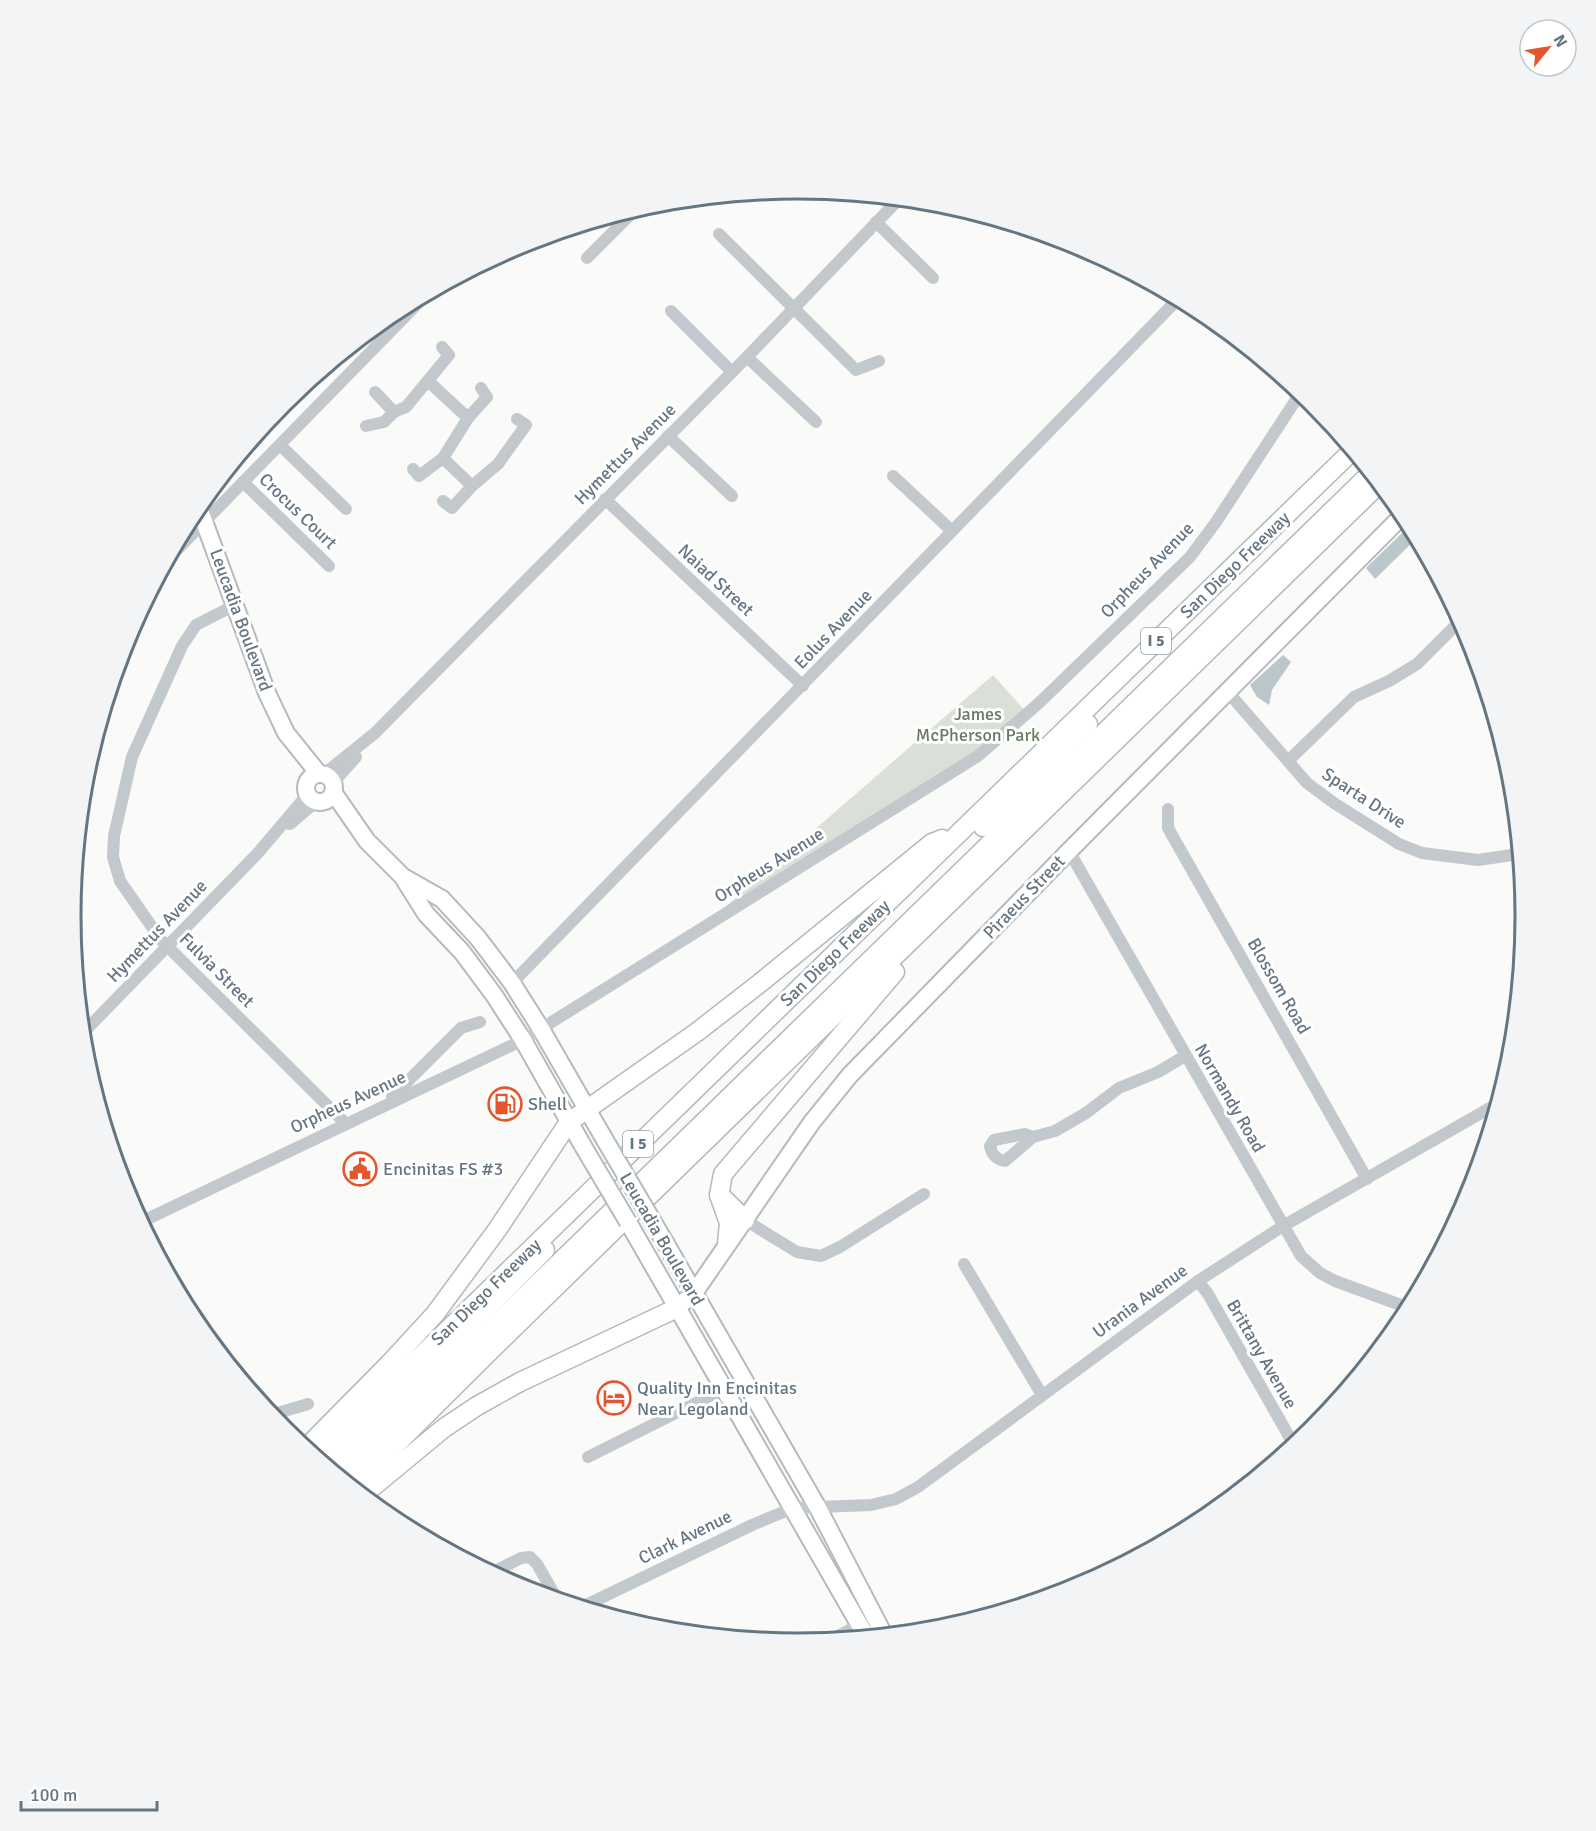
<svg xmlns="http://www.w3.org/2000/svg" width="1596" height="1831" font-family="Signika,sans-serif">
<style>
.green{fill:#dadfd7}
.water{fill:#bbc7cb}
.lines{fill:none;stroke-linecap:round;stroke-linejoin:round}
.major-casing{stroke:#b5babe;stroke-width:20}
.highway-casing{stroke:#b4b9bd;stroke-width:21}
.minor{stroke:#c3c8cc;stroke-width:12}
.major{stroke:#fff;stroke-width:16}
.highway{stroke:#fff;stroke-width:18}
.major-bridge-casing{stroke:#b5babe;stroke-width:20;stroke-linecap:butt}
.major-bridge{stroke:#fff;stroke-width:16}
.labels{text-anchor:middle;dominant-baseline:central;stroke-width:6;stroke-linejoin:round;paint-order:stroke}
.shield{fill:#fff;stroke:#939fa8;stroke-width:1.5}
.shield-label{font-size:16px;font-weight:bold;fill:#657683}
.street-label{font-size:18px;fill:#657683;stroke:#fff}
.park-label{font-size:18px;fill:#687a64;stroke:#fff}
.poi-label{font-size:18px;fill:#657683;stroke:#fff;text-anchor:start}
.rim{fill:none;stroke:#657683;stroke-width:3}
</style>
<rect width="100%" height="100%" fill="#fafaf8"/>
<path class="green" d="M993 675 1029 715 1019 726 693 935Z"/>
<g class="water">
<path d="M1402 533 1417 538 1375 579 1366 568Z"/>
<path d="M1283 655 1291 662 1272 690 1269 705 1257 697 1250 685Z"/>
</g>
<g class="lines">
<defs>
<g id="major">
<path d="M198 505 267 693 286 733 319 774"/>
<circle cx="320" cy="788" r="14"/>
<path d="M333 792 367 841 402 876 426 914 462 952 494 995 523 1040 583 1146"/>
<path d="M405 878 442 899 478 938 512 983 541 1029 602 1135"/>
<path d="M628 1222 866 1636"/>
<path d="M666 1244 818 1508 884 1635"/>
<path d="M677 1308 694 1293 812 1122 850 1075 1069 851 1404 514"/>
</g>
<g id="highway">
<path d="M983 827 1088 724"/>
<path d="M723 1198 745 1220"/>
<path d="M727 1244 729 1223 719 1195 723 1174 895 972"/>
<path d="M306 1448 388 1365 435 1314 497 1230 569 1122 697 1032 760 983 932 843 942 839"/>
<path d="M317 1457 1353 450"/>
<path d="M329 1467 545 1250"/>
<path d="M340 1476 1371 473"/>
<path d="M353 1487 493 1348 1380 483"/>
<path d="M363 1495 444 1428 477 1406 520 1382 677 1308"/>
</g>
</defs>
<use href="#major" class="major-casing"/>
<use href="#highway" class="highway-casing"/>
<g class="minor">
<path d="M1000 220V221"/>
<path d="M876 222 933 278"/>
<path d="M719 234 856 370 879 361"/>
<path d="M587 258 637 208"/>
<path d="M671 311 732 372"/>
<path d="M747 357 816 422"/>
<path d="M428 381 468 418 443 458 472 486 452 508 443 501"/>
<path d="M394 412 406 407 449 355 442 347"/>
<path d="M468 418 487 397 481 388"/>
<path d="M366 426 384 422 394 412 375 392"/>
<path d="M668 436 732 496"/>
<path d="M280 445 346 509"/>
<path d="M413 469 419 476 443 458"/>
<path d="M893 476 952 531"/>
<path d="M243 482 329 566"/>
<path d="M472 486 498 464 526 425 517 419"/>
<path d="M605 499 803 686"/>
<path d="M166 561 429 292"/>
<path d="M235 605 196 625 182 646 132 757 114 836 113 857 120 881 161 940 345 1123"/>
<path d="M1227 691 1307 783 1334 803 1399 844 1422 853 1478 860 1519 854"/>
<path d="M1288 761 1354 697 1389 681 1417 664 1461 620"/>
<path d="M324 774 375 733 745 359 900 198"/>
<path d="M333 783 356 757"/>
<path d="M1168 809V828L1367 1179"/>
<path d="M290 824 317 801"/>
<path d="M1069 851 1301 1256 1320 1273 1335 1281 1409 1308"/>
<path d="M512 983 1179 298"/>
<path d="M82 1034 257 854 308 794"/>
<path d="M392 1097 461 1028 480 1022"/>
<path d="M1033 1137 1025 1134 994 1140 990 1146C992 1155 996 1159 1005 1161L1033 1137 1055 1131 1086 1113 1119 1088 1158 1072 1185 1056"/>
<path d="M745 1220 797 1252 821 1256 840 1247 924 1194"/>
<path d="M141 1222 523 1040 978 756 1039 703 1190 557 1216 522 1301 392"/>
<path d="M964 1264 1042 1395"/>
<path d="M1198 1281 1208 1294 1294 1445"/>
<path d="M271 1415 308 1404"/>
<path d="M588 1457 724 1389"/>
<path d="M491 1573 521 1558 530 1557 537 1564 557 1599"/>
<path d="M582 1607 752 1525 793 1508 871 1505 896 1499 918 1487 1198 1281 1283 1226 1497 1104"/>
<path d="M830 1640 859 1625"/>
</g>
<use href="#major" class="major"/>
<use href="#highway" class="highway"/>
<defs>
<g id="major-bridge">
<path d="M602 1135 666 1244"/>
<path d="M583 1146 628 1222"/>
</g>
</defs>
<use href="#major-bridge" class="major-bridge-casing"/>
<use href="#major-bridge" class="major-bridge"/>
</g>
<defs>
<symbol id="fuel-ring" viewBox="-11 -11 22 22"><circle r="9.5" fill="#fff" stroke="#e4572e" stroke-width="1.5"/><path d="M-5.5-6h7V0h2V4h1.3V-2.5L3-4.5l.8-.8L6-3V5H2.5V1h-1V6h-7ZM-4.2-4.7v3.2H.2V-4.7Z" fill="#e4572e"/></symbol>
<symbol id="civic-ring" viewBox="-11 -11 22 22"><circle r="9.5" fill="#fff" stroke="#e4572e" stroke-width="1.5"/><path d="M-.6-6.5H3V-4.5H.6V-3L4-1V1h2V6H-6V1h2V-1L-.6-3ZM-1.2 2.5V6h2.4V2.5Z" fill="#e4572e"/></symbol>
<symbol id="hotel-ring" viewBox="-11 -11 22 22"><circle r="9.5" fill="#fff" stroke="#e4572e" stroke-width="1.5"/><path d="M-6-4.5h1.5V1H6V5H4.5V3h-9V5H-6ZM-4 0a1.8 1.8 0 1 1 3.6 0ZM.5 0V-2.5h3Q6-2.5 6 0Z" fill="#e4572e"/></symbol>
</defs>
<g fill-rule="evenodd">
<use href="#fuel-ring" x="486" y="1085" width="38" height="38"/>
<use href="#civic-ring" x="341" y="1150" width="38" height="38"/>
<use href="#hotel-ring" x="595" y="1379" width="38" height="38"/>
</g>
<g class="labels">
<g class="shield">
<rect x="1141" y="628" width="30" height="26" rx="4.5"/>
<rect x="623" y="1131" width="30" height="26" rx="4.5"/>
</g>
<g class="shield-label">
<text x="1156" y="641">I 5</text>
<text x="638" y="1144">I 5</text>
</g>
<g class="street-label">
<text transform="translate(625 454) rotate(-45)">Hymettus Avenue</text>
<text transform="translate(298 511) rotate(44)">Crocus Court</text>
<text transform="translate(1235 565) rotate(-44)">San Diego Freeway</text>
<text transform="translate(1147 570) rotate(-46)">Orpheus Avenue</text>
<text transform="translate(716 580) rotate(43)">Naiad Street</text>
<text transform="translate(241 620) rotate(70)">Leucadia Boulevard</text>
<text transform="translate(833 629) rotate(-46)">Eolus Avenue</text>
<text transform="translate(1364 798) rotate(33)">Sparta Drive</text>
<text transform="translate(769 865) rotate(-32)">Orpheus Avenue</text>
<text transform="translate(1024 897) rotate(-46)">Piraeus Street</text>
<text transform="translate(157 931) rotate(-46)">Hymettus Avenue</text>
<text transform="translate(835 953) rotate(-44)">San Diego Freeway</text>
<text transform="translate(217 970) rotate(45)">Fulvia Street</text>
<text transform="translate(1279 986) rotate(60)">Blossom Road</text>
<text transform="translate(1230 1098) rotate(60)">Normandy Road</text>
<text transform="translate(348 1102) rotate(-25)">Orpheus Avenue</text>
<text transform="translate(662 1239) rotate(60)">Leucadia Boulevard</text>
<text transform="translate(486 1292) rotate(-44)">San Diego Freeway</text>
<text transform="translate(1140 1301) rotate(-36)">Urania Avenue</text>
<text transform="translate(1262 1354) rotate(60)">Brittany Avenue</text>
<text transform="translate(685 1537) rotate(-26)">Clark Avenue</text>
</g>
<g class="park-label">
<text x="978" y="714">James<tspan x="978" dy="21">McPherson Park</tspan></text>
</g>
<g class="poi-label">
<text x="528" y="1104">Shell</text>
<text x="383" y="1169">Encinitas FS #3</text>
<text x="637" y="1388">Quality Inn Encinitas<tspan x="637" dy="21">Near Legoland</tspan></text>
</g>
</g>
<path d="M0 0H1596V1831H0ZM81 916a717 717 0 1 1 1434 0a717 717 0 1 1-1434 0Z" fill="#f3f4f5" fill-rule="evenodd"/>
<path class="rim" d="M81 916a717 717 0 1 1 1434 0a717 717 0 1 1-1434 0Z"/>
<g transform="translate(1548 48) rotate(60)"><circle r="28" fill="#ffffff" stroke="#c1c8cd" stroke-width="1.5"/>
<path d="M0-4.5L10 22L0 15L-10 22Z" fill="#e4572e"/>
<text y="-9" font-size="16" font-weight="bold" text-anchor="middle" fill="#657683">N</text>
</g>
<path d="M21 1801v9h136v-9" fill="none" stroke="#657683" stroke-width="3"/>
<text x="30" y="1801" font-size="18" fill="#657683" stroke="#ffffff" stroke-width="4.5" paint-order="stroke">100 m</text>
</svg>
